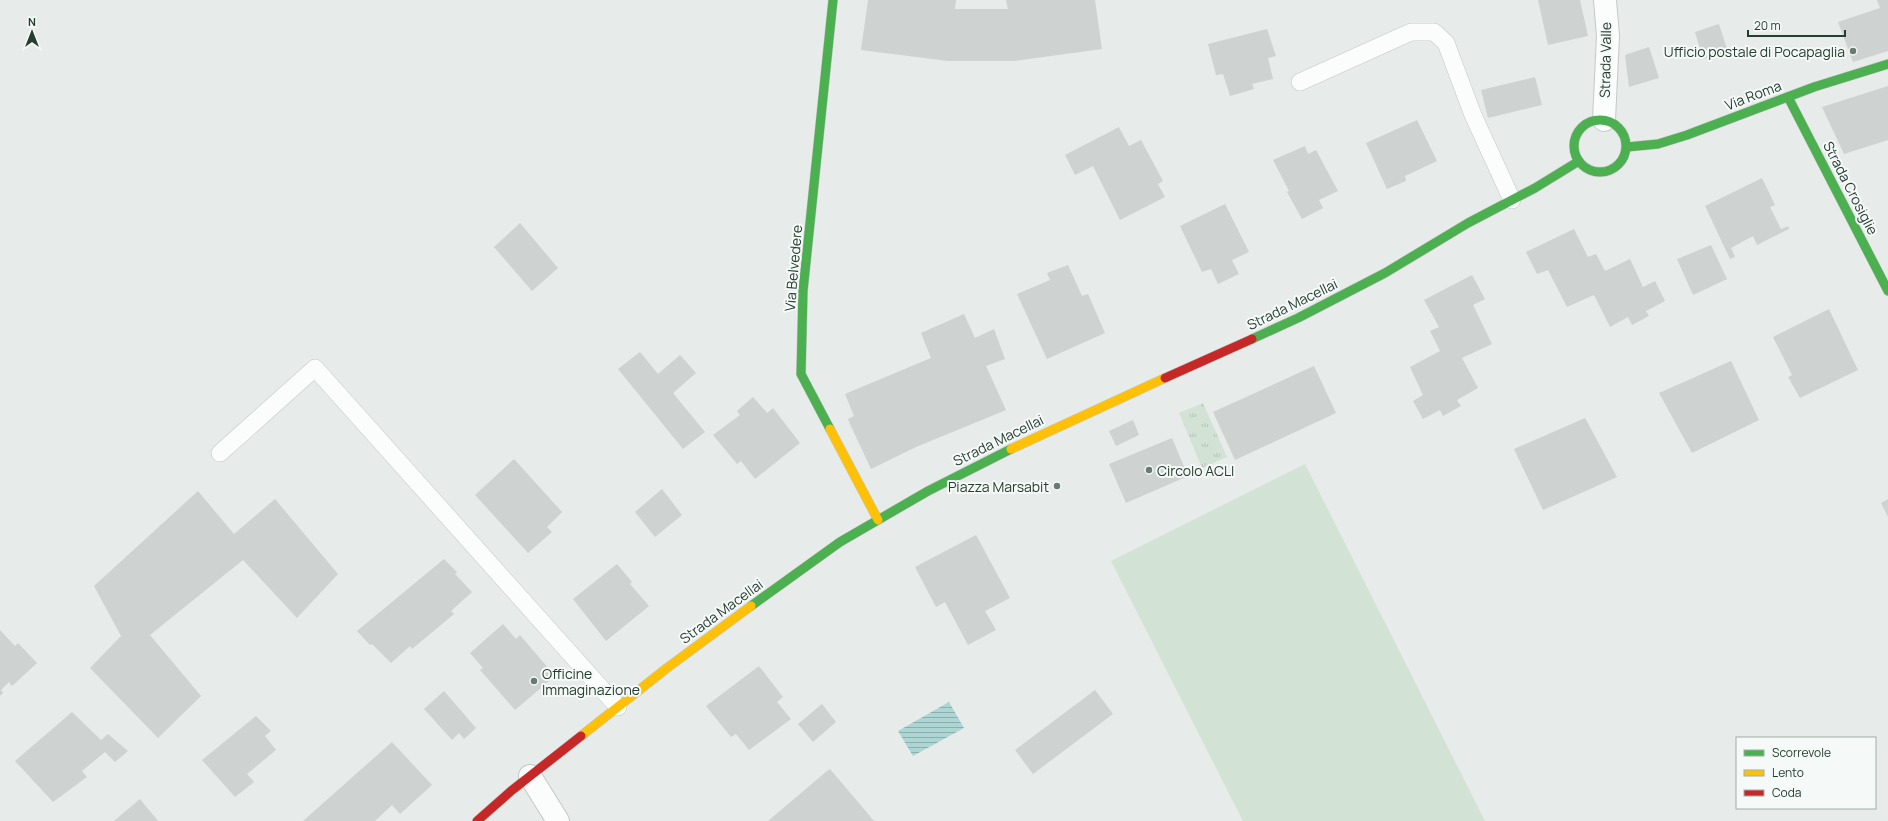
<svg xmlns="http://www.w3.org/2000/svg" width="1888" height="821" font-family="Manrope,sans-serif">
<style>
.grass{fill:#d2e2d4}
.park{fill:url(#park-tufts)}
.water{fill:url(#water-rules)}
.building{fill:#ced2d0}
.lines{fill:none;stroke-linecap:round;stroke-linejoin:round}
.lane-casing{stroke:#c4c8c6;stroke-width:18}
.street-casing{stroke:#c4c8c6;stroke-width:24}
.fast-casing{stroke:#c2c8c5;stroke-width:10}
.slow-casing{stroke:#c2c8c5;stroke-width:10}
.jam-casing{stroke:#c2c8c5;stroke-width:10}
.lane{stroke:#fbfcfc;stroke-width:17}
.street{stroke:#fbfcfc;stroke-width:22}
.fast{stroke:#4caf50;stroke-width:9}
.slow{stroke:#ffc107;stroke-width:9}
.jam{stroke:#c62828;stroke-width:9}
.poi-dot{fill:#6a7a72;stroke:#f5f9f7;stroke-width:1.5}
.labels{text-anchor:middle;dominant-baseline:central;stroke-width:4;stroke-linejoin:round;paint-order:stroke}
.poi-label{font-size:14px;fill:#263d32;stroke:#f5f9f7;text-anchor:end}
.street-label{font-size:14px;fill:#263d32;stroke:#f5f9f7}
</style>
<defs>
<pattern id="park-tufts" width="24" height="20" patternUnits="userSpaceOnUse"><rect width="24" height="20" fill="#d2e2d4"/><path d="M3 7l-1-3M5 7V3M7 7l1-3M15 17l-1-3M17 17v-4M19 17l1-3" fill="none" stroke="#b4c3b6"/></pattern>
<pattern id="water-rules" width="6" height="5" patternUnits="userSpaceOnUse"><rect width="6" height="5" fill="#acd5d3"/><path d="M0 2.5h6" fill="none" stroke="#8caeac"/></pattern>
</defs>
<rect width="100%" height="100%" fill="#e7ebe9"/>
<path class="grass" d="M1305 464 1485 821H1243L1111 561Z"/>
<path class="park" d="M1203 403 1227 457 1202 468 1179 413Z"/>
<path class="water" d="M949 702 964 728 913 756 898 731Z"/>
<g class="building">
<path d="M868 0H956L955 9H1008L1006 0H1095L1102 49 1015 61H948L861 50Z"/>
<path d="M1538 0H1580L1588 36 1548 45Z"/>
<path d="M1877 0H1888V51L1853 62 1838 22 1880 8Z"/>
<path d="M1719 24 1728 52 1703 59 1695 32Z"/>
<path d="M1267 29 1276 56 1268 58 1273 79 1252 84 1254 89 1230 96 1223 74 1216 75 1208 44Z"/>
<path d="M1649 47 1659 78 1629 87 1625 55Z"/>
<path d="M1535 77 1542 105 1488 118 1481 90Z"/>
<path d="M1888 86V140L1844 154 1822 107Z"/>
<path d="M1417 120 1437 161 1405 176 1406 181 1387 189 1366 143Z"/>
<path d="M1119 127 1129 146 1141 140 1163 181 1158 184 1165 197 1120 220 1093 166 1075 175 1065 155Z"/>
<path d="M1305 146 1308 154 1316 150 1338 191 1319 200 1323 208 1302 219 1287 192 1289 191 1273 160Z"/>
<path d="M1762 178 1775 205 1770 207 1781 229 1788 226 1789 229 1757 245 1753 236 1731 248 1735 257 1730 259 1705 206Z"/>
<path d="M1225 204 1249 252 1232 260 1239 274 1218 284 1211 269 1202 272 1180 226Z"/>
<path d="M520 223 558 268 532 291 494 247Z"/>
<path d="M1574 229 1588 257 1596 254 1605 271 1630 259 1643 287 1655 281 1665 301 1646 311 1649 316 1632 325 1628 317 1610 327 1594 295 1567 307 1548 270 1537 274 1526 252Z"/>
<path d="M1711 245 1727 279 1693 295 1677 259Z"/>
<path d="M1068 265 1082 296 1088 294 1105 333 1047 359 1017 294 1050 280 1047 273Z"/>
<path d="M1472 275 1485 299 1473 305 1492 344 1462 358 1478 388 1457 400 1461 406 1443 416 1440 410 1423 419 1413 401 1423 395 1410 367 1440 351 1430 331 1439 327 1424 300Z"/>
<path d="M1829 309 1858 370 1800 398 1788 377 1792 375 1773 337Z"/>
<path d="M964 314 975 338 994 329 1005 359 986 366 1006 410 916 447 871 469 850 424 848 419 854 416 845 394 931 358 921 333Z"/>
<path d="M640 352 658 374 680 355 696 373 673 393 705 432 683 449 618 369Z"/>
<path d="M1731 361 1759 420 1692 453 1659 393Z"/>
<path d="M1314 366 1336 413 1235 460 1213 412Z"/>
<path d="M753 397 767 413 773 408 800 443 755 479 741 461 737 464 713 435 740 415 737 411Z"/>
<path d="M1585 418 1617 477 1543 510 1514 449Z"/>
<path d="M1133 420 1139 435 1116 446 1109 431Z"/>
<path d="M1172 438 1188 476 1126 503 1109 464Z"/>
<path d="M514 459 562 512 547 527 552 532 528 553 475 495Z"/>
<path d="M662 489 682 515 655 537 635 512Z"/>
<path d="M198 491 234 534 275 499 338 574 297 618 243 560 150 635 201 696 158 738 90 668 121 636 94 586Z"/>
<path d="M1888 499V517L1881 503Z"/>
<path d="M976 535 1010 598 985 611 996 630 968 645 945 602 936 607 915 567Z"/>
<path d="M444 559 457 572 455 574 472 592 451 611 454 614 412 649 410 646 391 663 372 644 370 645 357 631Z"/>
<path d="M617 564 632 582 630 584 649 606 606 641 573 599Z"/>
<path d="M503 624 516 639 520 635 555 676 515 710 480 670 483 668 470 653Z"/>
<path d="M0 630 15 646 18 643 37 663 12 686 9 682 1 690 3 693 0 696Z"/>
<path d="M759 666 783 697 777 702 791 719 749 750 736 734 731 737 706 706Z"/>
<path d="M1095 690 1113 714 1033 774 1015 750Z"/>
<path d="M444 691 476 728 464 739 459 733 452 740 424 709Z"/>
<path d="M822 704 836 722 813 742 798 724Z"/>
<path d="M72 712 101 740 108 734 128 751 115 762 105 752 82 771 87 777 53 802 15 761Z"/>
<path d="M256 716 271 731 265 736 276 750 247 774 254 782 235 797 202 760Z"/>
<path d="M392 742 432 785 400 814 392 805 375 821H303Z"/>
<path d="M830 769 874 821H768L827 771Z"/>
<path d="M140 799 158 821H114Z"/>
</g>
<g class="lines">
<defs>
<g id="lane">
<path d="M1300 82 1411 32H1434L1446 43 1473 115 1512 200"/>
<path d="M220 453 315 368 618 707"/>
</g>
<g id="street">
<path d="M1604 120 1608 36 1605 0"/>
<path d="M530 776 558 821"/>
</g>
<g id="fast">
<path d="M1788 97 1888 291"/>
<circle cx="1600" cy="146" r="26"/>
<path d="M1627 147 1658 144 1687 135 1814 87 1888 64"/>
<path d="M1252 339 1298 318 1385 273 1468 223 1535 188 1579 161"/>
<path d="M830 429 801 374 803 291 833 0"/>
<path d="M751 606 840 542 928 491 1011 449"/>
</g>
<g id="slow">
<path d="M830 429 878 520"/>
<path d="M1011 449 1165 378"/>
<path d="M581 736 667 668 751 606"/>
</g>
<g id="jam">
<path d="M1165 378 1252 339"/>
<path d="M477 821 511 791 581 736"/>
</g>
</defs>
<use href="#lane" class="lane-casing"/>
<use href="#street" class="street-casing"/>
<use href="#fast" class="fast-casing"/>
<use href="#slow" class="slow-casing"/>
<use href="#jam" class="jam-casing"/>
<use href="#lane" class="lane"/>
<use href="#street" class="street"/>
<use href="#fast" class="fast"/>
<use href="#slow" class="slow"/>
<use href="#jam" class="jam"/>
</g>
<g class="poi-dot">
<circle cx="1853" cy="51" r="4"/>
<circle cx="1149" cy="470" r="4"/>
<circle cx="1057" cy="486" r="4"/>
<circle cx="534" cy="681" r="4"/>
</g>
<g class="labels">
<g class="poi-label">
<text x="1845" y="51">Ufficio postale di Pocapaglia</text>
<text x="1157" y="470" text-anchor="start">Circolo ACLI</text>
<text x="1049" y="486">Piazza Marsabit</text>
<text x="542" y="673" text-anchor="start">Officine<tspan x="542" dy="16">Immaginazione</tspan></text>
</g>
<g class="street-label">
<text transform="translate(1605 60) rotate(-89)">Strada Valle</text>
<text transform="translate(1753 95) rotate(-21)">Via Roma</text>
<text transform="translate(1851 188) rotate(63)">Strada Crosiglie</text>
<text transform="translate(793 268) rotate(-85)">Via Belvedere</text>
<text transform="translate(1292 304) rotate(-26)">Strada Macellai</text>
<text transform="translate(998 440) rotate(-26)">Strada Macellai</text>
<text transform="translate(721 611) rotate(-36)">Strada Macellai</text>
</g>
</g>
<rect x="1736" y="737" width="140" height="72" fill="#f5f9f7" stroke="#a2aea8"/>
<rect x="1744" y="750" width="20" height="6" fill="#4caf50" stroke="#a2aea8"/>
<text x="1772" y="757" font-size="12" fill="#263d32">Scorrevole</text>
<rect x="1744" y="770" width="20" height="6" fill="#ffc107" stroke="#a2aea8"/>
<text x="1772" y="777" font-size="12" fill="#263d32">Lento</text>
<rect x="1744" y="790" width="20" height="6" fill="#c62828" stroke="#a2aea8"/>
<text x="1772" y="797" font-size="12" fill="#263d32">Coda</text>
<g transform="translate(32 32)" stroke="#f5f9f7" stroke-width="3" paint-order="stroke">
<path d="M0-3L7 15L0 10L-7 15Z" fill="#263d32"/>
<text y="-6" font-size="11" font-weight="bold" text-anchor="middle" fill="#263d32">N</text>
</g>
<path d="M1748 30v6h97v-6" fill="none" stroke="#263d32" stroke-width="2"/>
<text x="1754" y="30" font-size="12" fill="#263d32" stroke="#f5f9f7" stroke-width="3" paint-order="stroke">20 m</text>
</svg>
